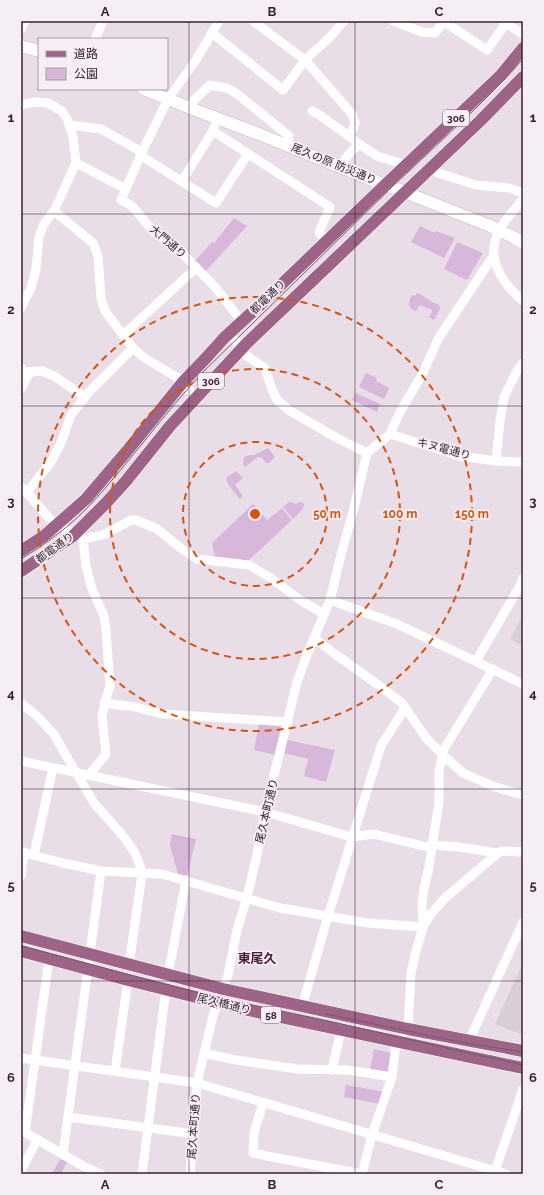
<svg xmlns="http://www.w3.org/2000/svg" width="544" height="1195" font-family="Raleway,'Noto Sans JP',sans-serif">
<style>
.built{fill:#d9cdd7}
.green{fill:#d7b7da}
.lines{fill:none;stroke-linecap:round;stroke-linejoin:round}
.secondary-casing{stroke:#c9b2c3;stroke-width:13}
.primary-casing{stroke:#fff;stroke-width:13}
.street{stroke:#fff;stroke-width:9}
.secondary{stroke:#fff;stroke-width:12}
.primary{stroke:#9e6488;stroke-width:12}
.tram{stroke:#745a6b;stroke-width:1}
.grid{fill:none;stroke:#382030;stroke-width:1;stroke-opacity:0.55}
.ring{fill:none;stroke:#d65310;stroke-width:2;stroke-dasharray:7 5}
.labels{text-anchor:middle;dominant-baseline:central;stroke-width:3.5;stroke-linejoin:round;paint-order:stroke}
.shield{fill:#f6eef5;stroke:#715e6b;stroke-width:1}
.shield-label{font-size:10px;font-weight:bold;fill:#382030}
.street-label{font-size:11px;fill:#382030;stroke:#f6eef5}
.quarter-label{font-size:13px;font-weight:bold;fill:#4a1d38;stroke:#f6eef5}
.centre{fill:#d65310;stroke:#f6eef5;stroke-width:2}
.ring-label{font-size:12px;text-anchor:middle;font-weight:bold;fill:#d65310;stroke:#f6eef5;stroke-width:3.5;stroke-linejoin:round;paint-order:stroke}
.neatline{fill:none;stroke:#382030;stroke-width:1.5}
.grid-label{font-size:13px;text-anchor:middle;font-weight:bold;fill:#382030}
</style>
<rect width="100%" height="100%" fill="#e9dee7"/>
<g class="built">
<path d="M523 615V646L510 639Z"/>
<path d="M523 963V1035L495 1024Z"/>
</g>
<g class="green">
<path d="M234 218 247 226 205 272 194 262 212 242 214 243Z"/>
<path d="M420 226 435 233 436 231 455 238 444 258 411 242Z"/>
<path d="M457 242 483 253 467 280 444 269Z"/>
<path d="M417 293C424 295 430 302 439 305L440 309 434 320 429 317 432 312V310L420 305 416 311C407 307 408 303 412 295L415 296Z"/>
<path d="M366 373 377 378 376 381 389 388 384 399 359 387Z"/>
<path d="M356 393 380 404 377 412 352 400Z"/>
<path d="M268 448 275 457 269 463H266L262 458 258 457 245 467 243 464 244 457 250 455H255Z"/>
<path d="M236 471 243 478 235 485 243 496 240 499 230 487 226 480 227 477Z"/>
<path d="M289 502H291L296 504 299 502H302L304 504 303 509 293 519 283 507Z"/>
<path d="M253 504 267 520 282 508 292 520 248 561 215 557 212 543Z"/>
<path d="M259 723 282 726 276 755 254 750Z"/>
<path d="M287 740 335 750 326 782 304 776 308 759 284 753Z"/>
<path d="M172 834 196 839 187 876 178 874 170 845Z"/>
<path d="M374 1049 391 1053 387 1074 370 1070Z"/>
<path d="M346 1085 386 1092 381 1104 344 1097Z"/>
<path d="M60 1159 67 1162 61 1174H52Z"/>
</g>
<g class="lines">
<defs>
<g id="secondary">
<path d="M21 46 39 51"/>
<path d="M143 89 190 108 264 136 372 180 397 189 490 226 513 237 523 243"/>
</g>
<g id="primary">
<path d="M21 551 44 536 86 499 127 451 183 382 206 358 224 338 260 305 385 185 501 75 523 48"/>
<path d="M21 571 73 536 106 503 126 481 170 426 247 343 480 121 523 77"/>
<path d="M21 936 223 989 408 1029 523 1051"/>
<path d="M21 951 128 980 248 1010 523 1068"/>
</g>
</defs>
<use href="#secondary" class="secondary-casing"/>
<use href="#primary" class="primary-casing"/>
<g class="street">
<path d="M219 21 196 60 168 99 142 152 121 200 132 206 152 230 183 254 216 288 242 322"/>
<path d="M253 21 305 60 352 114 355 123 350 137"/>
<path d="M393 21 422 32 435 33 441 25 446 23 487 50 506 23"/>
<path d="M502 21 523 34"/>
<path d="M21 29 25 21"/>
<path d="M212 33 283 90 305 60 329 38 344 21"/>
<path d="M95 39 103 21"/>
<path d="M21 105 35 102 48 103 62 111 67 119 73 137 76 163 54 211 44 224 39 237 36 269 31 288 21 308"/>
<path d="M190 108 194 100 210 85 227 88 236 93 289 136 287 146"/>
<path d="M312 111 321 116 350 137 359 144 377 156 406 165"/>
<path d="M69 125 101 129 142 152"/>
<path d="M213 131 330 207 319 232 326 242"/>
<path d="M140 155 216 203 248 154"/>
<path d="M76 163 126 189"/>
<path d="M340 167 348 155 359 144"/>
<path d="M430 168 438 173 476 185 509 188 523 193"/>
<path d="M182 181 213 131 217 118"/>
<path d="M523 199C515 209 505 219 499 231 485 258 502 283 523 301"/>
<path d="M54 211 93 243 98 256 101 299 105 311 123 335 133 348 143 357 178 378 196 397"/>
<path d="M229 334 242 348"/>
<path d="M123 335 196 268"/>
<path d="M239 351 253 360 265 368 271 387 277 400 290 411 337 438 367 453"/>
<path d="M21 368 25 372 42 371 54 376 85 397"/>
<path d="M21 389 30 372"/>
<path d="M390 434 460 456 496 461 519 462 523 461"/>
<path d="M367 453 390 434 400 412 424 371 438 339 494 255"/>
<path d="M496 461 500 421 504 397 517 371 523 363"/>
<path d="M21 487 30 496 56 526"/>
<path d="M27 492 51 462 61 443 71 415 89 392 133 348"/>
<path d="M57 525 68 530 83 539 103 535 131 520H136L157 529 182 549 197 559 249 565 271 578 300 600 324 614"/>
<path d="M83 539 86 566 92 589 104 616 106 630 110 686 105 702 102 717 106 754 89 775"/>
<path d="M330 600 397 624 523 684"/>
<path d="M314 638 335 654 377 684 402 703 426 738 443 755 463 773 495 787 523 795"/>
<path d="M476 661 521 584 523 578"/>
<path d="M21 703 37 716 53 733 94 803 124 837 135 853 140 866 142 874 129 965"/>
<path d="M104 703 135 707 162 714 288 722"/>
<path d="M441 754 493 669"/>
<path d="M21 761 265 812 352 837 374 834 431 848"/>
<path d="M432 845 459 847 498 853 502 851 523 852"/>
<path d="M21 852 63 863 101 871 162 874 280 908 368 923 423 927"/>
<path d="M34 855 53 768"/>
<path d="M21 876 24 852"/>
<path d="M423 927 422 903 424 889 429 867 439 802V770L443 755"/>
<path d="M168 975 186 880"/>
<path d="M302 1007 328 916 381 746 405 708"/>
<path d="M469 1041 523 922"/>
<path d="M204 1053 236 1060 297 1069 348 1070 392 1077"/>
<path d="M21 1058 197 1083 506 1174"/>
<path d="M332 1070 341 1030"/>
<path d="M115 1071 128 980"/>
<path d="M263 1103 254 1133 253 1153 267 1156 362 1174"/>
<path d="M68 1117 194 1134"/>
<path d="M21 1130 83 1166 101 1174"/>
<path d="M25 1133 49 959"/>
<path d="M63 1154 101 871"/>
<path d="M21 1171 37 1140"/>
<path d="M142 1174 166 989"/>
<path d="M190 1174 197 1083 213 1016 228 975 237 930 247 897 257 855 265 812 297 682 307 655 330 600 342 551 353 512 367 453"/>
<path d="M362 1174 372 1135 392 1077 395 1051 398 1042 408 1029 411 973 415 955 423 927 431 914 445 898 498 853"/>
<path d="M494 1174 523 1089"/>
</g>
<use href="#secondary" class="secondary"/>
<use href="#primary" class="primary"/>
<g class="tram">
<path d="M21 559C46 544 70 526 90 505 130 462 164 413 204 371L392 187 473 111 505 79 523 59"/>
<path d="M21 946 210 996 324 1020 464 1052 523 1065"/>
<path d="M326 1014 465 1043 523 1052"/>
</g>
</g>
<path class="grid" d="M189 21V1174M355 21V1174M21 214H523M21 406H523M21 598H523M21 789H523M21 981H523"/>
<g class="ring">
<circle cx="255" cy="514" r="72"/>
<circle cx="255" cy="514" r="145"/>
<circle cx="255" cy="514" r="217"/>
</g>
<g class="labels">
<g class="shield">
<rect x="443" y="110" width="26" height="16" rx="3"/>
<rect x="198" y="373" width="26" height="16" rx="3"/>
<rect x="261" y="1007" width="20" height="16" rx="3"/>
</g>
<g class="shield-label">
<text x="456" y="118">306</text>
<text x="211" y="381">306</text>
<text x="271" y="1015">58</text>
</g>
<g class="street-label">
<text transform="translate(334 164) rotate(22)">尾久の原 防災通り</text>
<text transform="translate(168 242) rotate(41)">大門通り</text>
<text transform="translate(268 297) rotate(-44)">都電通り</text>
<text transform="translate(444 449) rotate(15)">キヌ電通り</text>
<text transform="translate(55 548) rotate(-36)">都電通り</text>
<text transform="translate(267 811) rotate(-77)">尾久本町通り</text>
<text transform="translate(224 1004) rotate(14)">尾久橋通り</text>
<text transform="translate(194 1126) rotate(-86)">尾久本町通り</text>
</g>
<g class="quarter-label">
<text x="257" y="958">東尾久</text>
</g>
</g>
<circle cx="255" cy="514" r="6" class="centre"/>
<g class="ring-label">
<text x="327" y="518">50 m</text>
<text x="400" y="518">100 m</text>
<text x="472" y="518">150 m</text>
</g>
<rect width="544" height="1195" fill="none" stroke="#f6eef5" stroke-width="44"/>
<rect x="38" y="38" width="130" height="52" fill="#f6eef5" stroke="#aa9ca6"/>
<rect x="46" y="51" width="20" height="6" fill="#9e6488" stroke="#aa9ca6"/>
<text x="74" y="58" font-size="12" fill="#382030">道路</text>
<rect x="46" y="68" width="20" height="12" fill="#d7b7da" stroke="#aa9ca6"/>
<text x="74" y="78" font-size="12" fill="#382030">公園</text>
<rect x="22" y="22" width="500" height="1151" class="neatline"/>
<g class="grid-label">
<text x="105" y="16">A</text>
<text x="272" y="16">B</text>
<text x="439" y="16">C</text>
<text x="11" y="122">1</text>
<text x="533" y="122">1</text>
<text x="11" y="314">2</text>
<text x="533" y="314">2</text>
<text x="11" y="506">3</text>
<text x="533" y="506">3</text>
<text x="11" y="698">4</text>
<text x="533" y="698">4</text>
<text x="11" y="890">5</text>
<text x="533" y="890">5</text>
<text x="11" y="1082">6</text>
<text x="533" y="1082">6</text>
<text x="105" y="1189">A</text>
<text x="272" y="1189">B</text>
<text x="439" y="1189">C</text>
</g>
</svg>
